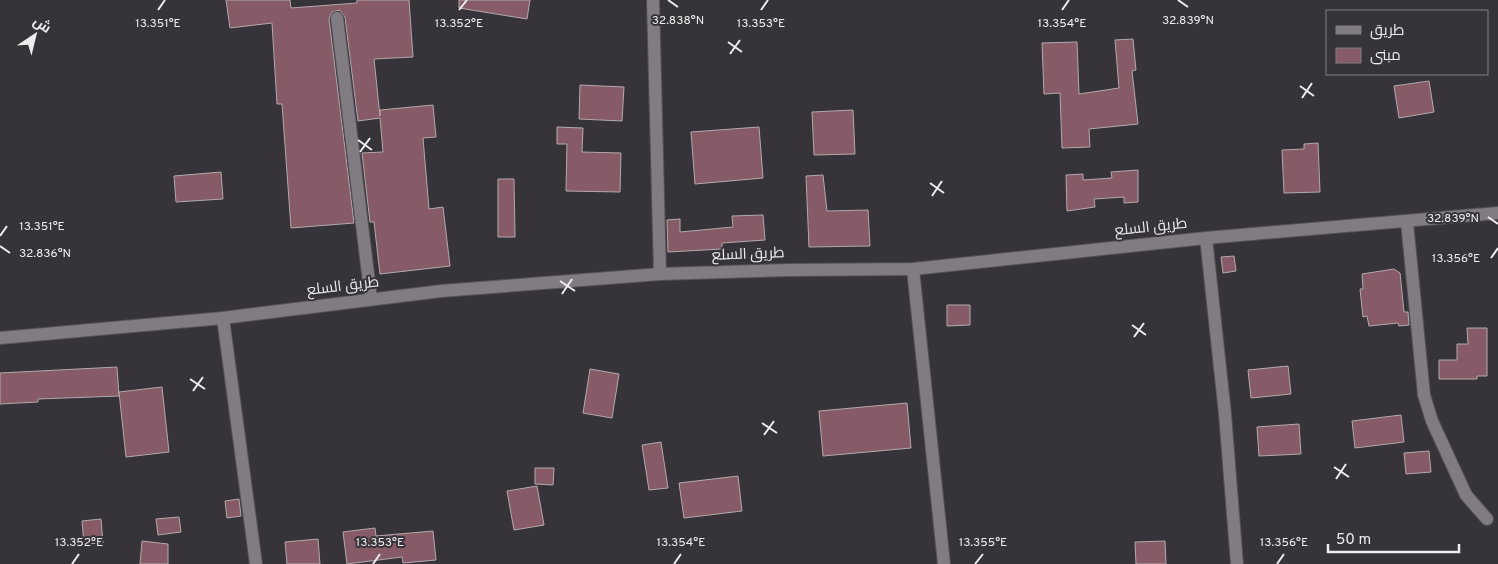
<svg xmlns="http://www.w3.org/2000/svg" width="1498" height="564" font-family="Overpass,Cairo,sans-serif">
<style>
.building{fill:#865a67;stroke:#b2aaac}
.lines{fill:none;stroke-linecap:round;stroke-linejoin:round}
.minor-casing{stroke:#555156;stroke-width:14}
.tertiary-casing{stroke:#555156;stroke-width:14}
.minor{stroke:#807c82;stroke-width:12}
.tertiary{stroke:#807c82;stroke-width:12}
.ticks{fill:none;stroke:#eeecef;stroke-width:2}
.labels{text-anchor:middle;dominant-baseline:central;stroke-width:4;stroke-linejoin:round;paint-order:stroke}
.street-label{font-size:15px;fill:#eeecef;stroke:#373439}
.ticks-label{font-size:12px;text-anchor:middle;fill:#eeecef;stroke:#373439;stroke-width:4;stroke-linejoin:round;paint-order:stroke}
</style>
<rect width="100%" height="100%" fill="#373439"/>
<g class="building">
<path d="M226 0H290L291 8 357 3V0H409L413 57 374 59 380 116V110L433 105 436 137 423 138 429 209 443 207 450 266 380 274 374 222H370L362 153 383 152 380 118 358 121 345 17 340 10 332 12 329 19 354 223 291 228 282 104H277L272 23 230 28Z"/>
<path d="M459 0H530L527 19 459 8Z"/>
<path d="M1133 39 1136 70 1132 71 1138 124 1089 129 1090 147 1062 148 1060 93 1044 94 1042 43 1077 42 1079 94 1119 88 1115 40Z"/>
<path d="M1429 81 1434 112 1399 118 1394 86Z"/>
<path d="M580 85 624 87 622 121 579 119Z"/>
<path d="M853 110 855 154 814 155 812 112Z"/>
<path d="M557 127 583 128 582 152 621 153 620 192 566 191 567 144H557Z"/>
<path d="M759 127 763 178 695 184 691 132Z"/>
<path d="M1318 143 1320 192 1284 193 1282 150 1304 149V144Z"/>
<path d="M1138 170V202L1124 203V197L1094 199 1095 207 1067 211 1066 175 1083 174V180L1112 178 1111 172Z"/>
<path d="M221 172 223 199 176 202 174 176Z"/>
<path d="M823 175 827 211 868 210 870 246 809 247 806 176Z"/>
<path d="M498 179H514L515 237H498Z"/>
<path d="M763 215 765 240 722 243V249L668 252 667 220 680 219V232L733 227 732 216Z"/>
<path d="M1234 256 1236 271 1223 273 1221 257Z"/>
<path d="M1394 269 1400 273 1404 312H1408L1409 325 1399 326 1398 323 1369 326 1367 316 1363 317 1360 289H1363L1362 274Z"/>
<path d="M947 305H970V325L947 326Z"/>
<path d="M1467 328H1487V376H1477V379H1439V360H1457V344H1468Z"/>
<path d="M1288 366 1291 394 1251 398 1248 370Z"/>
<path d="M117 367 119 396 38 399V402L0 404V373Z"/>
<path d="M590 369 619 374 612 418 583 413Z"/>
<path d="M162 387 169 452 126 457 119 392Z"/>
<path d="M907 403 911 448 823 456 819 411Z"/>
<path d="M1401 415 1404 442 1355 448 1352 421Z"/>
<path d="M1299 424 1301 454 1259 456 1257 427Z"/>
<path d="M661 442 668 488 649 490 642 445Z"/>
<path d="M1429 451 1431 472 1406 474 1404 453Z"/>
<path d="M535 468H554L553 485 535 484Z"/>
<path d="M738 476 742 511 684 518 679 483Z"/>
<path d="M537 486 544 525 514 530 507 491Z"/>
<path d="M239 499 241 516 227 518 225 501Z"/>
<path d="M179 517 181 532 158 535 156 519Z"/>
<path d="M101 519 103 543 84 544 82 521Z"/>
<path d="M375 528 376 536 433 531 436 560 403 563 402 557 347 564 343 532Z"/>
<path d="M318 539 320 564H287L285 542Z"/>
<path d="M142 541 168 544V564H140Z"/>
<path d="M1165 541 1166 564H1136L1135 542Z"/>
</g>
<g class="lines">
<defs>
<g id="minor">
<path d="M653 0 660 274"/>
<path d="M337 18 371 299"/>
<path d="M1407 222 1424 395 1432 421 1466 495 1487 519"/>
<path d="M1206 238 1225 414 1237 564"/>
<path d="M913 269 944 564"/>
<path d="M223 318 256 564"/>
</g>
<path id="tertiary" d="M0 338 223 318 441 291 660 274 790 270 913 269 1206 238 1498 213"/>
</defs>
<use href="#minor" class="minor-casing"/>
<use href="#tertiary" class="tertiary-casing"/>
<use href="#minor" class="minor"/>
<use href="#tertiary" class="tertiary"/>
</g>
<path class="ticks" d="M668 0 678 7M1178 0 1188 7M158 10 165 0M459 10 467 0M761 10 768 0M1062 10 1069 0M728 42 742 52M730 54 740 40M1300 86 1314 96M1302 98 1312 83M358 140 372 150M360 152 370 138M930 183 944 193M932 196 942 181M1488 217 1498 224M0 236 7 226M0 246 10 253M1491 258 1498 248M560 281 575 291M562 294 572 279M1132 325 1146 335M1134 337 1144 323M190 379 205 389M193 391 203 377M762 423 777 433M764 435 774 421M1334 467 1349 477M1336 479 1346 464M72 564 79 554M373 564 380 554M674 564 681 554M975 564 983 554M1277 564 1284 554"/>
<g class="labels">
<g class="street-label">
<text transform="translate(1151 228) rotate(-6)">طريق السلع</text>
<text transform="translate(748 255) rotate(-2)">طريق السلع</text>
<text transform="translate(343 287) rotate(-7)">طريق السلع</text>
</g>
</g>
<g class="ticks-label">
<text x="678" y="24">32.838°N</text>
<text x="1188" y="24">32.839°N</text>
<text x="158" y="27">13.351°E</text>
<text x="459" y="27">13.352°E</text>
<text x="761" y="27">13.353°E</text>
<text x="1062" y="27">13.354°E</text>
<text x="1453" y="222">32.839°N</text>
<text x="42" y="230">13.351°E</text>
<text x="45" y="257">32.836°N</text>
<text x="1456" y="262">13.356°E</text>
<text x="79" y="546">13.352°E</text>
<text x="380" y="546">13.353°E</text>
<text x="681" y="546">13.354°E</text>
<text x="983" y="546">13.355°E</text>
<text x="1284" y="546">13.356°E</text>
</g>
<rect x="1326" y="10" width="162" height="65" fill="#373439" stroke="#807e82"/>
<rect x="1336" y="26" width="25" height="8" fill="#807c82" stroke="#807e82"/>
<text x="1370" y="35" font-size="15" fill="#eeecef">طريق</text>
<rect x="1336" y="48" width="25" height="15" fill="#865a67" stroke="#807e82"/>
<text x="1370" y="60" font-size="15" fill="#eeecef">مبنى</text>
<g transform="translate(35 35) rotate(35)" stroke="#373439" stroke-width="4" paint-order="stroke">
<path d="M0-4L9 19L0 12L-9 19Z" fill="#eeecef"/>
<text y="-8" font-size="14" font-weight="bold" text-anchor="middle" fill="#eeecef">ش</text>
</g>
<path d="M1328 544v8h131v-8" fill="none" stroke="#eeecef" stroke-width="2.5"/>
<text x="1336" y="544" font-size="15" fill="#eeecef" stroke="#373439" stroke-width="4" paint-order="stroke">50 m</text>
</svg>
